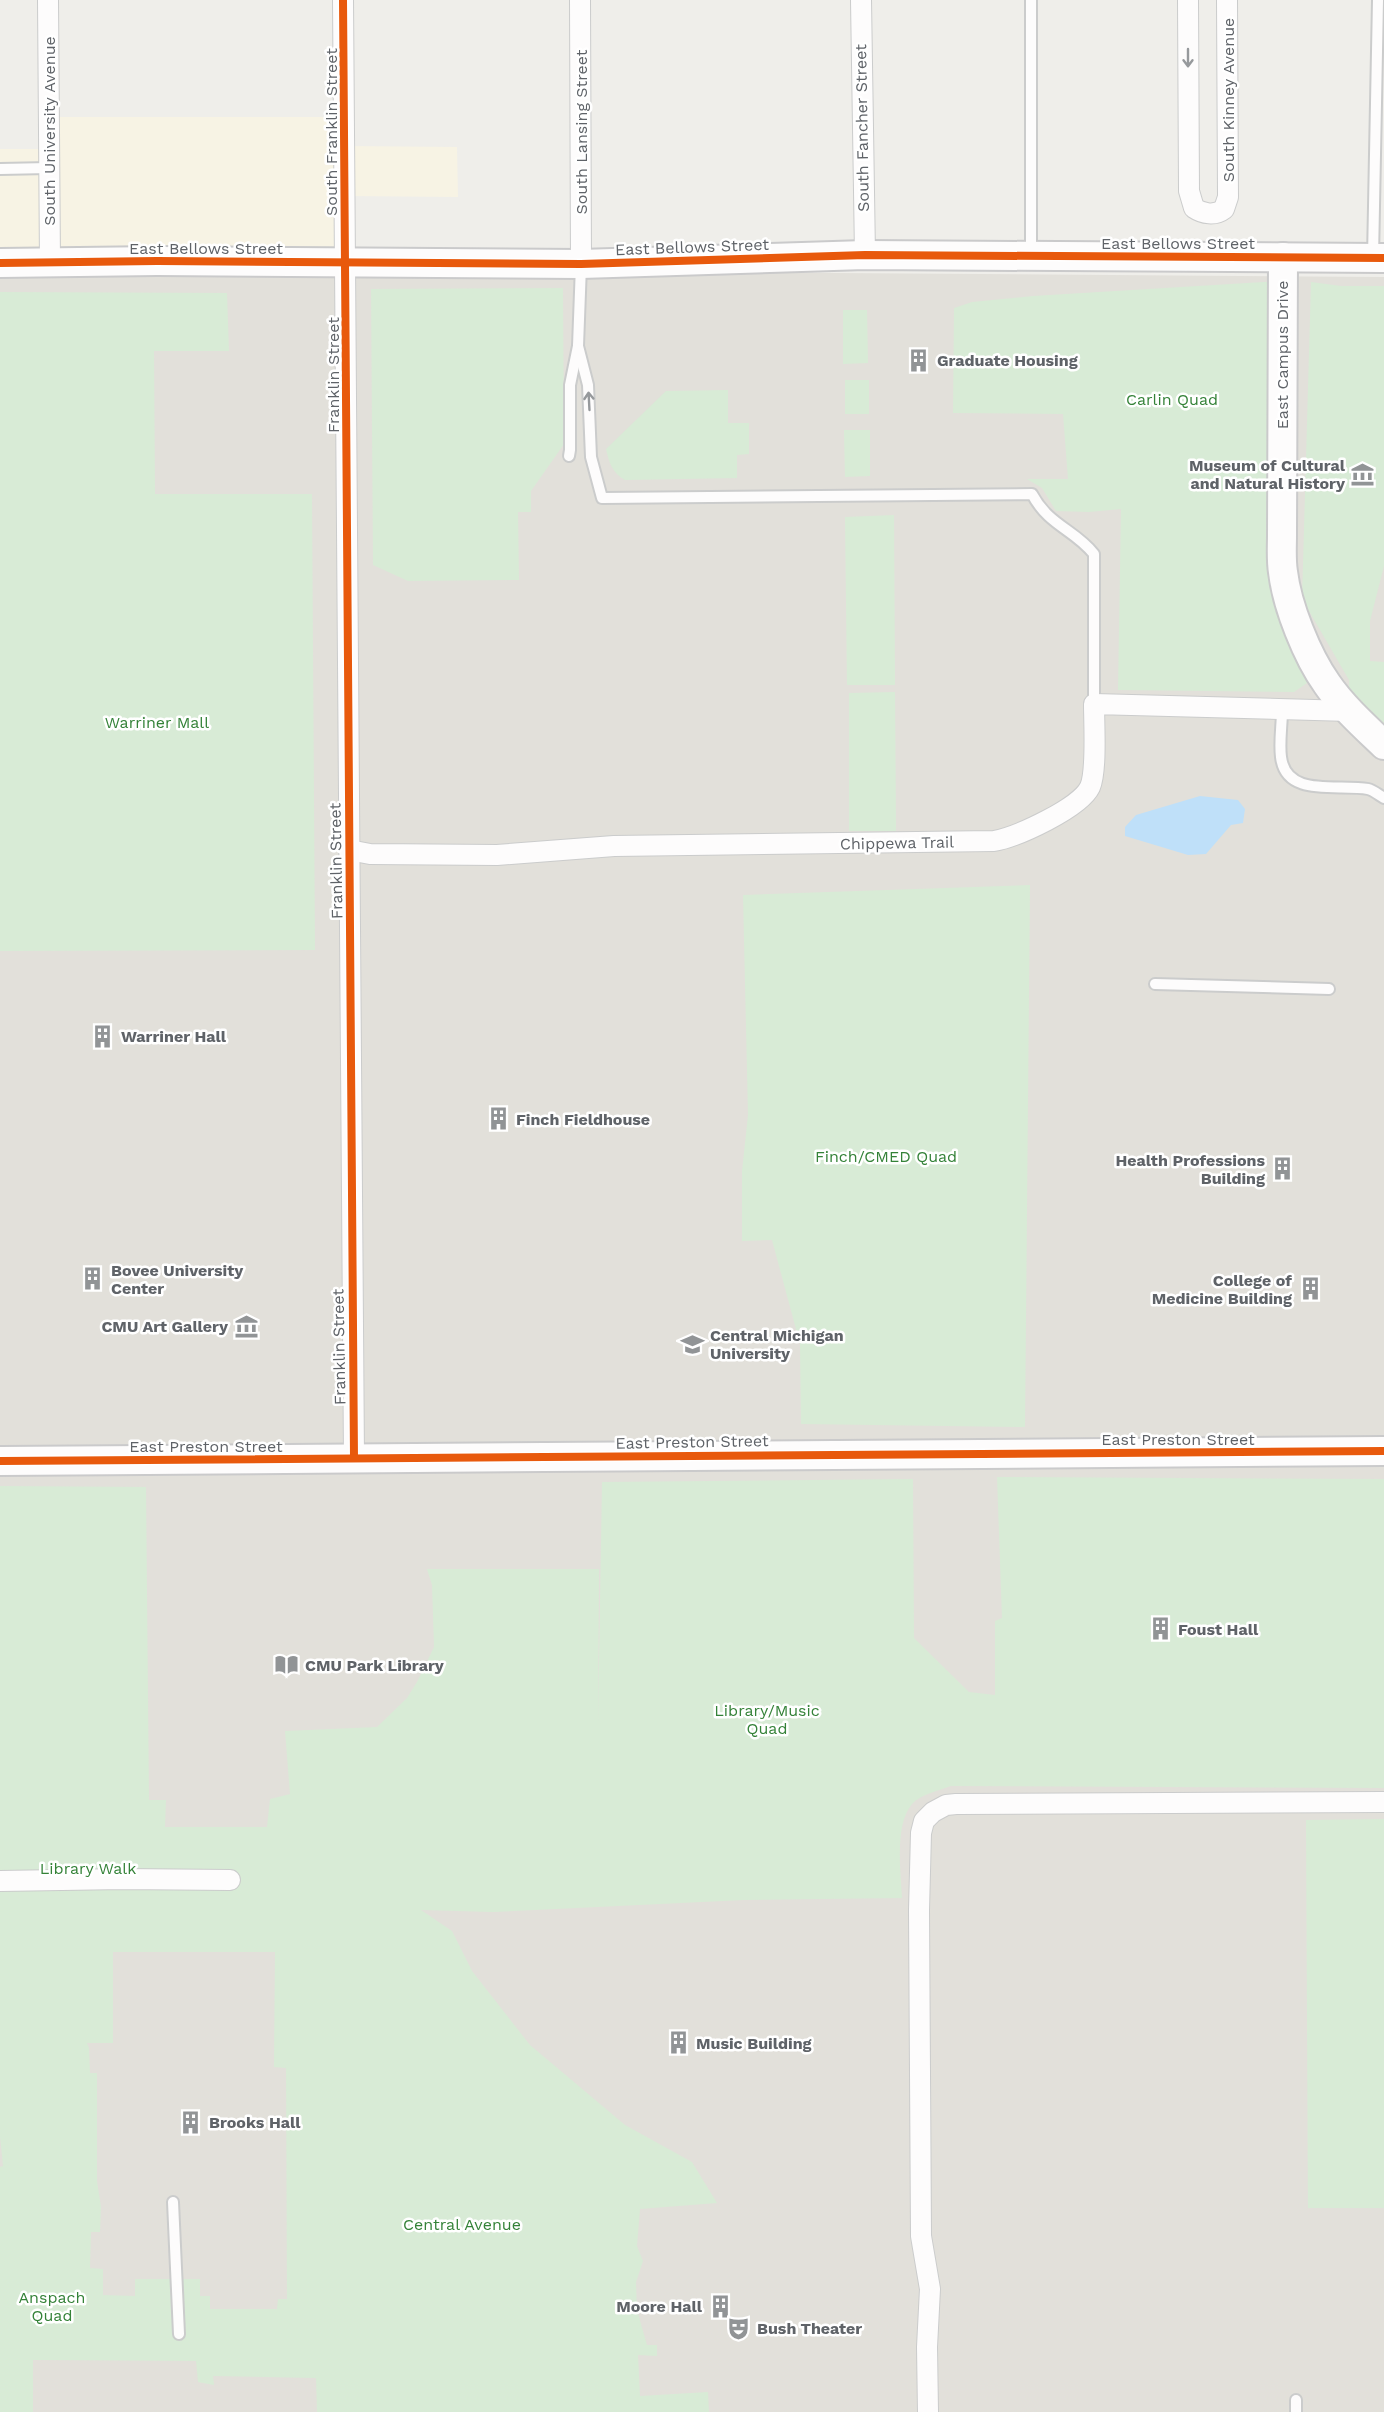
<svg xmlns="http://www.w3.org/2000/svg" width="1384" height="2412" font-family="'Work Sans',sans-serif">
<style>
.commercial{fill:#f7f3e4}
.education{fill:#e2e0da}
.green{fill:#d8ebd6;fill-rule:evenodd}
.water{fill:#bfe0f9}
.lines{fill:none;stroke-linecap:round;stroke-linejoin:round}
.lane-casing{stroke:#cbcccc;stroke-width:14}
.street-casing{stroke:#cbcccc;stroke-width:22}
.secondary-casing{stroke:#cacacb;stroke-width:32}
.lane{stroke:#fdfcfc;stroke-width:10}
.street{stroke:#fdfcfc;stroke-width:20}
.secondary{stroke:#fdfcfc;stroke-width:28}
.cycleway-casing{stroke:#fff;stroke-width:11}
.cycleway{stroke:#e8590c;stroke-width:8}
.oneway{stroke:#96999c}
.labels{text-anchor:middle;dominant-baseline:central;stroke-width:5;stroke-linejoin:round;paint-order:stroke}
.street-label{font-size:16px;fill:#5f6368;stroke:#fff}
.poi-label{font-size:16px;font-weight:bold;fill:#5f6368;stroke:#fff;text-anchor:start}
.park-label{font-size:16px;fill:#348238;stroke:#fff}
</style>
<rect width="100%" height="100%" fill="#efeeea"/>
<path class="commercial" d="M49 117H344V146L457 147 458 197 345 196V264L0 263V149H49Z"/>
<path class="education" d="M0 267 1384 277V2412H0Z"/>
<g class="green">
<path d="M1282 281V535L1307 683 1294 692 1118 690 1121 509 1089 512 1056 511 1042 488 1027 479H1068L1063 414 953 413 954 308 972 302 1033 296Z"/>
<path d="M1311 282 1341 286H1384V566L1370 621V661L1384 662V727L1349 696V680L1302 599Z"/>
<path d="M563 288 564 444 531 491V512H518L519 580 408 581 373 565 371 289Z"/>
<path d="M0 292 227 293 229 351H154L155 494H312L315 950 0 951Z"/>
<path d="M843 310H867L868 363 843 364Z"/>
<rect x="845" y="380" width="24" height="34"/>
<path d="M728 390V423H749V454L737 455V478L625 480C612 473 609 462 606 449L666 391Z"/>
<path d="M844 430H870V476L845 477Z"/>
<path d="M894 515 895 685H847L845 517Z"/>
<path d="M895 692 896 831H849V693Z"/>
<path d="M1030 885 1025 1427 801 1424 800 1344 772 1240 742 1241V1171L748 1115 743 895Z"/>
<path d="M997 1477 1384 1479V1788L951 1786C938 1791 921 1794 912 1804 894 1825 901 1873 902 1898L744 1900 493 1912 421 1910 452 1931 472 1971 530 2045 625 2125 692 2162 717 2203 640 2209 637 2246 643 2261 636 2282 637 2310 647 2345H657V2356L638 2355 640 2396 708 2392 709 2412H317L316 2378 213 2376 214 2385 198 2382 196 2361 33 2360V2412H0V2167L3 2166 0 2136V1486L146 1487 149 1800H166L165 1827H267L270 1799 290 1794 285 1731 377 1727 407 1698 417 1682 434 1647 432 1585 427 1569H599L598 1724 602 1482 913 1479 914 1638 969 1692 995 1695V1621L1002 1618ZM113 1952H275L274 2067 286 2068 287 2299H278L277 2309H210V2296H200V2279H135V2296L103 2295V2269L90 2268 91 2232H100L101 2207 97 2181V2073H90L89 2048 87 2043H113Z"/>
<path d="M1384 1819V2208H1308L1306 1820Z"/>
</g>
<path class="water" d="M1200 796 1238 800 1245 809 1243 823 1231 825 1206 854 1188 855 1125 836V827L1136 815Z"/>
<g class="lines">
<defs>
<g id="lane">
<path d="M0 169 49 168"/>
<path d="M1031 256V0"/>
<path d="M1373 258 1378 0"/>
<path d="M578 346 588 385 591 457 602 498 1032 494C1049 526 1074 529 1094 554V704"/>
<path d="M569 456 570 450V385L578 346 581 265"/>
<path d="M1282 710C1282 725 1279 742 1281 757 1286 799 1340 783 1368 789 1373 790 1379 795 1384 798"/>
<path d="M1155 984 1329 989"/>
<path d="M173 2202 179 2334"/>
<path d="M1296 2400V2412"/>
</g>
<g id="street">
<path d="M48 0 50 263"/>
<path d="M343 0 354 1458"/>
<path d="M580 0 581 264"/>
<path d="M861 0 865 255"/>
<path d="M1188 0 1189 191 1194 208C1203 214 1215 216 1224 209L1228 197 1227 0"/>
<path d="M349 850 370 854 497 855 614 846 994 841C1017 837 1080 808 1090 787 1097 771 1094 724 1094 704L1350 711"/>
<path d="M0 1881 123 1879 230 1880"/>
<path d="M928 2412 927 2347 930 2289 921 2236 919 1910 921 1833 924 1821 933 1812 946 1805 956 1804 1384 1802"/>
</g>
<g id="secondary">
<path d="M1283 257 1282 535C1282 547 1281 560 1283 572 1287 606 1307 656 1327 684 1342 706 1364 726 1384 745"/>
<path d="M0 263 157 261 581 264 865 255 1384 258"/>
<path d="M0 1461 1384 1451"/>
</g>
</defs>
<use href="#lane" class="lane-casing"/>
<use href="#street" class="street-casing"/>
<use href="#secondary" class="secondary-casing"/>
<use href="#lane" class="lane"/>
<use href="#street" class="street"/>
<use href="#secondary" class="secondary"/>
<defs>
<g id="cycleway">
<path d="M343 0 354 1458"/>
<path d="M0 263 157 261 581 264 865 255 1384 258"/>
<path d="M0 1461 1384 1451"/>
</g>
</defs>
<use href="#cycleway" class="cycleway-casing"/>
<use href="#cycleway" class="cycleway"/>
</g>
<defs><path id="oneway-shaft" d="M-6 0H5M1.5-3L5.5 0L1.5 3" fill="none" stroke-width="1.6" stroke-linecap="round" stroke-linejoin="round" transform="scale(1.5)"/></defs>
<g class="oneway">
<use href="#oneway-shaft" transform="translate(1188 58) rotate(90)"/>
<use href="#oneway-shaft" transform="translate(589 401) rotate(-93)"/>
</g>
<defs>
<symbol id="building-bare" viewBox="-9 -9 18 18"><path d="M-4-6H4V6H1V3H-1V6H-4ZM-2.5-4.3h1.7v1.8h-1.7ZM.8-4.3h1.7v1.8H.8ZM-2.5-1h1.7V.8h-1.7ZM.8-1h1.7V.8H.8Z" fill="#919496" stroke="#fff" stroke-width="2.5" paint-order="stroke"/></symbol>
<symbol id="museum-bare" viewBox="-9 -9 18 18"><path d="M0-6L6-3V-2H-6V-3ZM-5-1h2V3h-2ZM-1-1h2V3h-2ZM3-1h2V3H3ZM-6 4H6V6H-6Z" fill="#919496" stroke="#fff" stroke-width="2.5" paint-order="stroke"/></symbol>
<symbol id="university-bare" viewBox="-9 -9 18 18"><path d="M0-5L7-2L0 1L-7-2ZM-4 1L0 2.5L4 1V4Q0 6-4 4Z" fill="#919496" stroke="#fff" stroke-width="2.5" paint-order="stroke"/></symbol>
<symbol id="library-bare" viewBox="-9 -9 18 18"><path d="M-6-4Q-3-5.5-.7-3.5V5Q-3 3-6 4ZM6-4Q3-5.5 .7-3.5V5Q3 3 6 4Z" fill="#919496" stroke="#fff" stroke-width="2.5" paint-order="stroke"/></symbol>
<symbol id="theatre-bare" viewBox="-9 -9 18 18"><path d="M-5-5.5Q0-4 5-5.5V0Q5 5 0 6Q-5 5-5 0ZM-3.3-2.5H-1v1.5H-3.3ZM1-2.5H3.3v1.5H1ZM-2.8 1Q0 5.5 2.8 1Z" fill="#919496" stroke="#fff" stroke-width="2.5" paint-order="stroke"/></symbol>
</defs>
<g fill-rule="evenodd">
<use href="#building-bare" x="902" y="344" width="33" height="33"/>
<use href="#museum-bare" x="1346" y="458" width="33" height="33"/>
<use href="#building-bare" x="86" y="1020" width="33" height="33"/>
<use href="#building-bare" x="482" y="1102" width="33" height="33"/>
<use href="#building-bare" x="1266" y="1152" width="33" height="33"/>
<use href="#building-bare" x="76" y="1262" width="33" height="33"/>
<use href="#building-bare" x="1294" y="1272" width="33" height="33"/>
<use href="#museum-bare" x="230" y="1310" width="33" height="33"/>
<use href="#university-bare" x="676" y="1328" width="33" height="33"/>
<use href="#building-bare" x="1144" y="1612" width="33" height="33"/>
<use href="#library-bare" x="270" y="1648" width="33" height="33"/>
<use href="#building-bare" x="662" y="2026" width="33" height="33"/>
<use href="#building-bare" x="174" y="2106" width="33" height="33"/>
<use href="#building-bare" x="704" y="2290" width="33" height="33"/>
<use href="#theatre-bare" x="722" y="2312" width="33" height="33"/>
</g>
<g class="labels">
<g class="street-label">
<text transform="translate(1228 100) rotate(-90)">South Kinney Avenue</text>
<text transform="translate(862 128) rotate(-91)">South Fancher Street</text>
<text transform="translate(49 131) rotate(-90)">South University Avenue</text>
<text transform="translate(331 132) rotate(-90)">South Franklin Street</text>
<text transform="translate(581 132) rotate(-90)">South Lansing Street</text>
<text x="1178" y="243">East Bellows Street</text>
<text transform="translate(692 247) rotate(-2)">East Bellows Street</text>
<text x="206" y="248">East Bellows Street</text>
<text transform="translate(1282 355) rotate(-90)">East Campus Drive</text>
<text transform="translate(333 375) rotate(-90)">Franklin Street</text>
<text transform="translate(897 843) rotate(-1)">Chippewa Trail</text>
<text transform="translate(336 861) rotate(-91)">Franklin Street</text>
<text transform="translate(339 1347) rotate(-91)">Franklin Street</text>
<text x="1178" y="1439">East Preston Street</text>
<text transform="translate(692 1442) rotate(-1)">East Preston Street</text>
<text x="206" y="1446">East Preston Street</text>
</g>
<g class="poi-label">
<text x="937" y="360">Graduate Housing</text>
<text x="1345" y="465" text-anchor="end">Museum of Cultural<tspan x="1345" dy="18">and Natural History</tspan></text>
<text x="121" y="1036">Warriner Hall</text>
<text x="516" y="1119">Finch Fieldhouse</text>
<text x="1265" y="1160" text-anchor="end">Health Professions<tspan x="1265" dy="18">Building</tspan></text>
<text x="111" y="1270">Bovee University<tspan x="111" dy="18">Center</tspan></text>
<text x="1292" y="1280" text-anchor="end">College of<tspan x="1292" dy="18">Medicine Building</tspan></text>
<text x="228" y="1326" text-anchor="end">CMU Art Gallery</text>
<text x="710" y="1335">Central Michigan<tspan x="710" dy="18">University</tspan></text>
<text x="1178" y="1629">Foust Hall</text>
<text x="305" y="1665">CMU Park Library</text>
<text x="696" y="2043">Music Building</text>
<text x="209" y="2122">Brooks Hall</text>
<text x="702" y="2306" text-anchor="end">Moore Hall</text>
<text x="757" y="2328">Bush Theater</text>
</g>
<g class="park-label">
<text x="1172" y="399">Carlin Quad</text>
<text x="157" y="722">Warriner Mall</text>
<text x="886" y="1156">Finch/CMED Quad</text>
<text x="767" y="1710">Library/Music<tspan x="767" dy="18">Quad</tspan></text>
<text x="88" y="1868">Library Walk</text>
<text x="462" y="2224">Central Avenue</text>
<text x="52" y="2297">Anspach<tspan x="52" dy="18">Quad</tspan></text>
</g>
</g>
</svg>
